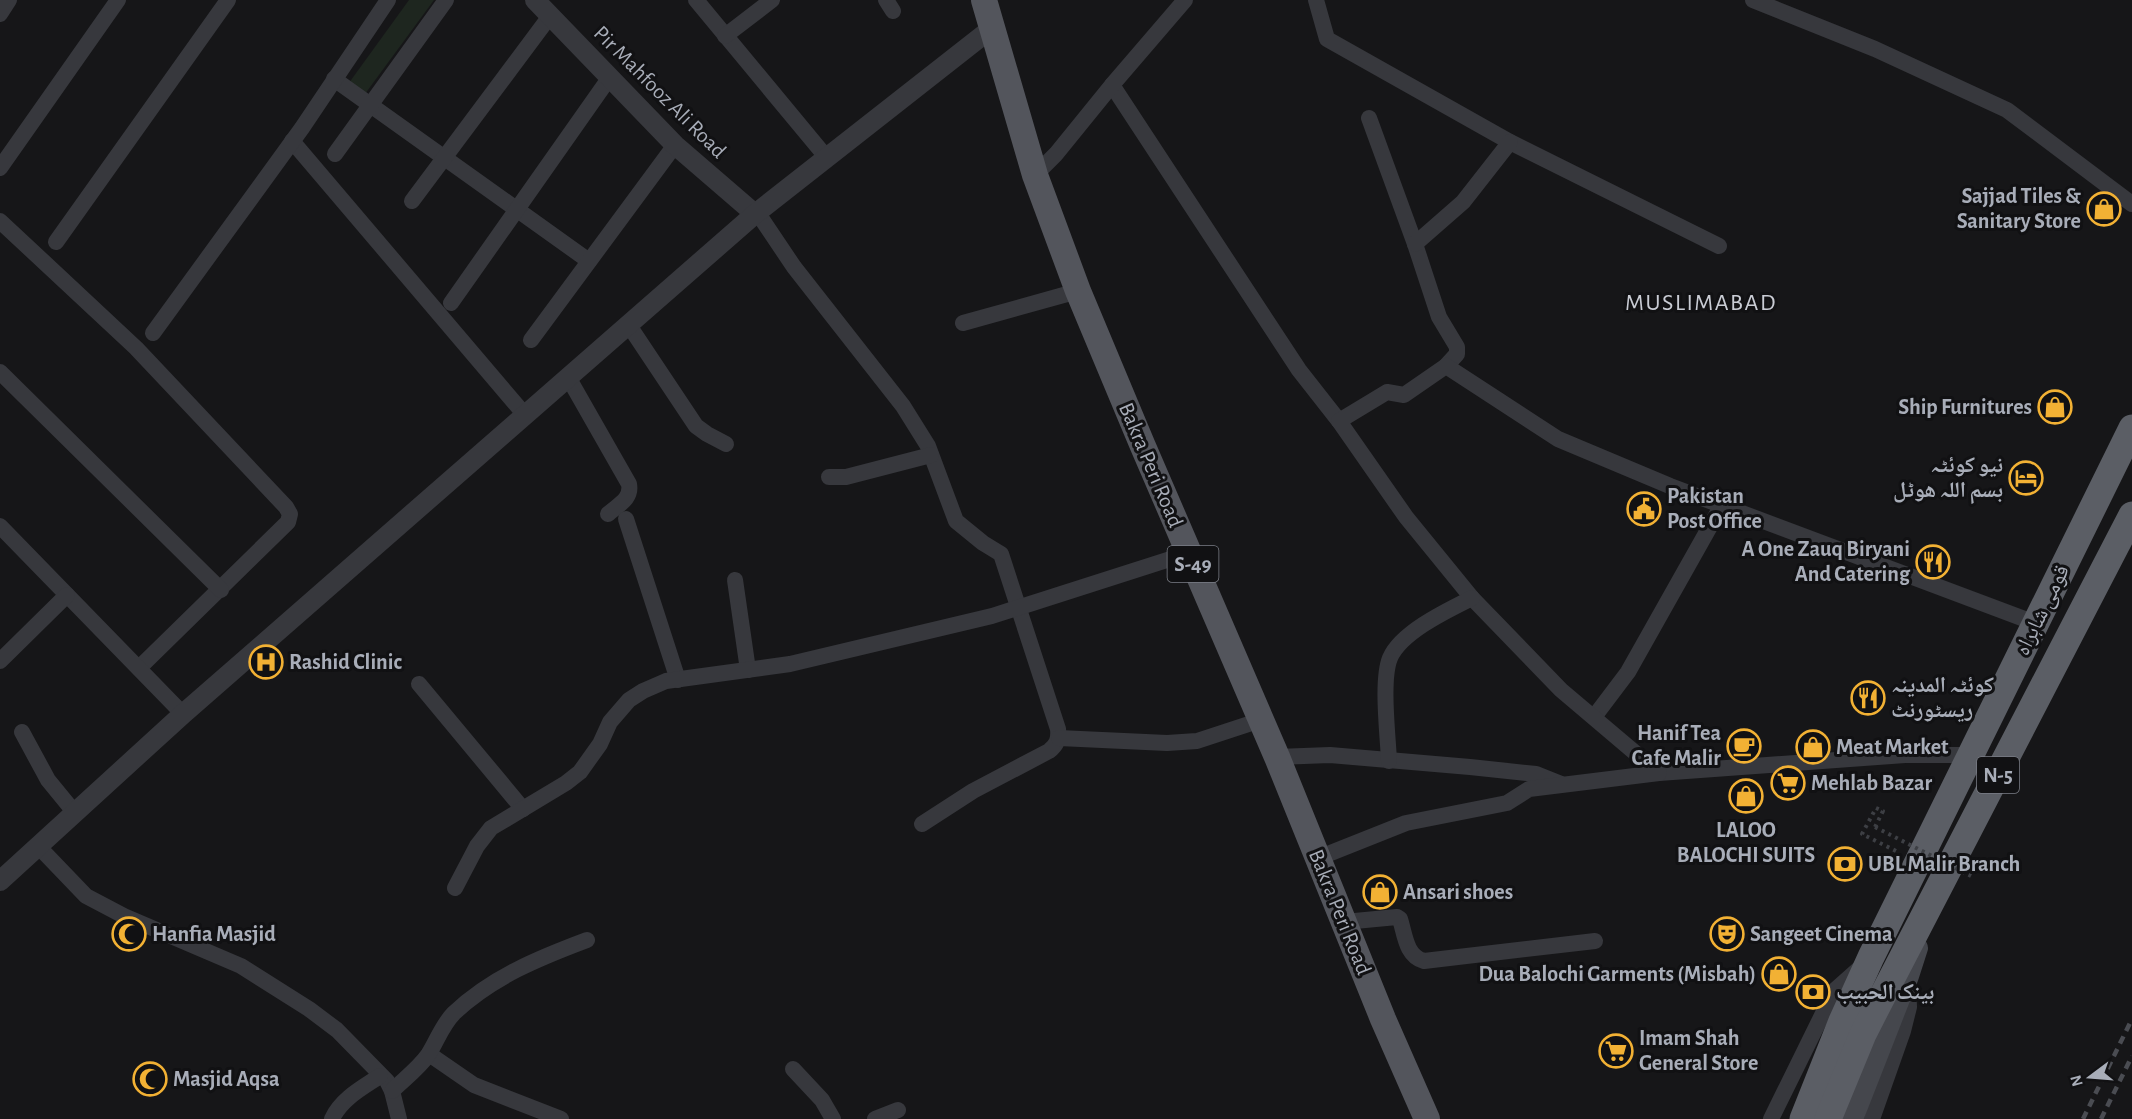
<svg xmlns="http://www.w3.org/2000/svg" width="2132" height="1119" font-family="'Alegreya Sans','Noto Naskh Arabic',sans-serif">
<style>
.green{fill:#1e261f}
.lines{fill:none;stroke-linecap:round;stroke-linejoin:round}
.path{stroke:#3d3f44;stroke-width:4;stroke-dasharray:3 4.5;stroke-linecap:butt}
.minor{stroke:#37383d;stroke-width:16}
.tertiary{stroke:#37383d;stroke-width:20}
.secondary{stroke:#45474d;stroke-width:22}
.primary{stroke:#53555c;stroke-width:26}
.trunk{stroke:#5b5e65;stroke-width:27}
.rail{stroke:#4a4c52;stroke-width:4.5;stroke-dasharray:8 6;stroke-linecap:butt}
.path-bridge{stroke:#3d3f44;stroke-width:4;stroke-dasharray:3 4.5;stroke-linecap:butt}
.labels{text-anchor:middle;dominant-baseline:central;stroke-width:6;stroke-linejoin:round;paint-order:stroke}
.shield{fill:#111113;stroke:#7b7e86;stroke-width:1.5}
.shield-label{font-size:21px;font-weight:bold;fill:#a8adb8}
.street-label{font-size:22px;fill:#a8adb8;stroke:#111113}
.poi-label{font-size:22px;font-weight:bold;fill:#a8adb8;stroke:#111113;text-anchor:start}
.neighbourhood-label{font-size:24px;letter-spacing:1.5px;fill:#c9ccd4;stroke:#111113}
</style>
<rect width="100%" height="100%" fill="#161618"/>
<path class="green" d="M409 0H434L362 98 346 87Z"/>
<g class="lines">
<path class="path" d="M1875 827 1883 811 1876 808 1862 834 1898 852"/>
<g class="minor">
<path d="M696 0 827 158"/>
<path d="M886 0 893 11"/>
<path d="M1316 0 1327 39 1510 142 1719 246"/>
<path d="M1753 0 1875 49 2007 110 2132 204"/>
<path d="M0 14 9 0"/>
<path d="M725 36 772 0"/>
<path d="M334 79 589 261"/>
<path d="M1112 85 1299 370 1339 421"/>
<path d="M1369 118 1415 244 1439 317 1457 347V354L1446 366"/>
<path d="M292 141 525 415"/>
<path d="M335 154 446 0"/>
<path d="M0 168 118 0"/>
<path d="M1035 175 1056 154 1112 85 1185 0"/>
<path d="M412 201 550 16"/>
<path d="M757 212 794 267 903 406 928 446 956 521 983 543 1001 554 1058 729C1059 739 1057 745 1049 751L973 791 922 824"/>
<path d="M0 221 136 348 286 507 290 514 288 522 140 667"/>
<path d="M56 242 228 0"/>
<path d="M1415 244 1463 202 1510 142"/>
<path d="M451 303 610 77"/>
<path d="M963 323 1078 291"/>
<path d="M628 324 696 426 707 434 726 444"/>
<path d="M153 333 302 128 388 0"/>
<path d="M531 340 675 145"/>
<path d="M0 372 221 590"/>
<path d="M568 377 629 484C632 499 618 505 608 514"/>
<path d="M829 477H846L931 455"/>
<path d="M626 519 678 680"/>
<path d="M0 526 183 714"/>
<path d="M735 580 748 670"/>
<path d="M0 661 67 595"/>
<path d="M419 684 523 809"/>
<path d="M1594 717 1628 672 1722 505"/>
<path d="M22 732 48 780 75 813"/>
<path d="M1059 738 1167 743 1197 741 1261 720"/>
<path d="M1970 755H1905L1659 773 1561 690 1472 598 1406 517 1339 421 1387 392 1404 395 1446 366 1558 439 1670 486 2035 623"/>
<path d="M1277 757 1330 755 1470 767 1536 774 1561 784"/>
<path d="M1389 761C1388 736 1381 680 1390 658 1401 632 1448 610 1472 598"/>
<path d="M38 846 86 896 124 916 241 966 309 1009 337 1030 387 1081 392 1091 399 1119"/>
<path d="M1318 858 1406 823 1507 803 1529 789 1659 773"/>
<path d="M455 888 477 846 491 828 566 783 580 772 600 744 610 722 629 700 643 691 666 681 790 664 992 616 1189 553"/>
<path d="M1344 922 1397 917 1400 919C1405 935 1406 956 1424 961L1595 941"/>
<path d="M429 1054 474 1085 561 1119"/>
<path d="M793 1069 822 1100 833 1119"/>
<path d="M392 1091C403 1080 418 1069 428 1055 437 1041 442 1025 454 1013 492 977 539 958 587 940"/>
<path d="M332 1119C341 1099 362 1088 380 1076"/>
<path d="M875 1119 898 1110"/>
<path d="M1771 1119 1834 991 1861 967"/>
<path d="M1872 1119 1903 1031 1909 1007 1908 983"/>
</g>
<g class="tertiary">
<path d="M535 0 675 145 755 214"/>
<path d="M0 881 183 714 755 214 992 28"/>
</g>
<path class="secondary" d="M1852 1119 1908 976 1917 948"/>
<path class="primary" d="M984 0 1035 175 1078 291 1142 444 1277 757 1383 1019 1427 1119"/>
<g class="trunk">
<path d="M1803 1119 1842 1021 1871 957 2132 428"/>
<path d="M1828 1119 1863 1034 1884 993 2132 515"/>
</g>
<g class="rail">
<path d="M2083 1119 2132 1019"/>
<path d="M2101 1119 2132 1056"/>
</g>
<path class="path-bridge" d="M1875 827 1971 876"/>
</g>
<defs>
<symbol id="shop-ring" viewBox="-11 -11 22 22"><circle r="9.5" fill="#111113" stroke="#f2b134" stroke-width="1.5"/><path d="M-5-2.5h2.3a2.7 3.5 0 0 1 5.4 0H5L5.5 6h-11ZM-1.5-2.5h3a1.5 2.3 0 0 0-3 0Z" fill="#f2b134"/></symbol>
<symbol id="hotel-ring" viewBox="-11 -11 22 22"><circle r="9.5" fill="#111113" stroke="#f2b134" stroke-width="1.5"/><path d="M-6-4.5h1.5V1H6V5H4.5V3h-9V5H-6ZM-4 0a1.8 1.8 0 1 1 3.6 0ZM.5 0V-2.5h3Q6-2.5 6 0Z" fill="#f2b134"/></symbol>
<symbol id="civic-ring" viewBox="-11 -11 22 22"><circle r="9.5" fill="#111113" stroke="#f2b134" stroke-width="1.5"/><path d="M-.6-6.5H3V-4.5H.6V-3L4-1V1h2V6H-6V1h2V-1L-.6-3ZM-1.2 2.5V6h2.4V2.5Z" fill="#f2b134"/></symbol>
<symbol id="restaurant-ring" viewBox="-11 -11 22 22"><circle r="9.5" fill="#111113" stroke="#f2b134" stroke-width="1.5"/><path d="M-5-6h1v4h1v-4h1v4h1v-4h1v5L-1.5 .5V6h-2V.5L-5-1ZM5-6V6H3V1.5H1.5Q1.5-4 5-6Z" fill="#f2b134"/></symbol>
<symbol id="hospital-ring" viewBox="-11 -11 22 22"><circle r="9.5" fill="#111113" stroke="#f2b134" stroke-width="1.5"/><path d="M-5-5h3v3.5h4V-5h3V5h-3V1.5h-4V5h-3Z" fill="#f2b134"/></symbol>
<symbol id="cafe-ring" viewBox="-11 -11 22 22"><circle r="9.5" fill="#111113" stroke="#f2b134" stroke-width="1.5"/><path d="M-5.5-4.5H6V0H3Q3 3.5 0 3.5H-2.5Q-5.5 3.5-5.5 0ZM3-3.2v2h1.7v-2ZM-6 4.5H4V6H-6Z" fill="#f2b134"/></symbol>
<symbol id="supermarket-ring" viewBox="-11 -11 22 22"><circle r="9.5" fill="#111113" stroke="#f2b134" stroke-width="1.5"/><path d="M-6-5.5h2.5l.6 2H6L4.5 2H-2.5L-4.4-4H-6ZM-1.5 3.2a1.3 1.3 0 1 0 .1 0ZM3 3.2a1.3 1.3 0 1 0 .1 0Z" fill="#f2b134"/></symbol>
<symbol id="bank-ring" viewBox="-11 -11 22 22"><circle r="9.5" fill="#111113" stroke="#f2b134" stroke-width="1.5"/><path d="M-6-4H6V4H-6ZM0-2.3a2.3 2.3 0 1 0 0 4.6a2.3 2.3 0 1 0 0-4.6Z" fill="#f2b134"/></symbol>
<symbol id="mosque-ring" viewBox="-11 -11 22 22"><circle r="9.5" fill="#111113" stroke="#f2b134" stroke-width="1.5"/><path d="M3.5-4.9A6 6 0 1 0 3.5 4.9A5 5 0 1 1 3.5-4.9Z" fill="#f2b134"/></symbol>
<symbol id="theatre-ring" viewBox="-11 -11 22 22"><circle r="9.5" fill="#111113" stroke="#f2b134" stroke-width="1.5"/><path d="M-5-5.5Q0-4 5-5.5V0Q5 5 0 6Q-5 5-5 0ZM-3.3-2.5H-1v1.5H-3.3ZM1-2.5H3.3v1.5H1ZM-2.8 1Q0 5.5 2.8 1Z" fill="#f2b134"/></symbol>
</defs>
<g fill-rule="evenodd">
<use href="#shop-ring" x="2085" y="190" width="38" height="38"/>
<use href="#shop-ring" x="2036" y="388" width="38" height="38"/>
<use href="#hotel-ring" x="2007" y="459" width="38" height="38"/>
<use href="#civic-ring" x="1625" y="490" width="38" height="38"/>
<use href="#restaurant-ring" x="1914" y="543" width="38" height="38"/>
<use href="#hospital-ring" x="247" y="643" width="38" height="38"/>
<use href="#restaurant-ring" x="1849" y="679" width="38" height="38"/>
<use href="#cafe-ring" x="1725" y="727" width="38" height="38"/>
<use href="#shop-ring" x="1794" y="728" width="38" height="38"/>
<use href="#supermarket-ring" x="1769" y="764" width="38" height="38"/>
<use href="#shop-ring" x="1727" y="777" width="38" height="38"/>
<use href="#bank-ring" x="1826" y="845" width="38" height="38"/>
<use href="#shop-ring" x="1361" y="873" width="38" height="38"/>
<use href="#mosque-ring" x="110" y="915" width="38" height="38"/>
<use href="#theatre-ring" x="1708" y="915" width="38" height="38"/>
<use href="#shop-ring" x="1760" y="955" width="38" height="38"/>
<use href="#bank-ring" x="1794" y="973" width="38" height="38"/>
<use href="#supermarket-ring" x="1597" y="1032" width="38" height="38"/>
<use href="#mosque-ring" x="131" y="1060" width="38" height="38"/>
</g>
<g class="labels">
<g class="shield">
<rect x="1167.5" y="546" width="51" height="36" rx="4.5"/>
<rect x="1977" y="757" width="42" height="36" rx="4.5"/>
</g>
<g class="shield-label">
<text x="1193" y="564">S-49</text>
<text x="1998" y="775">N-5</text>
</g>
<g class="street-label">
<text transform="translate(660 92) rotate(45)">Pir Mahfooz Ali Road</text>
<text transform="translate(1151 465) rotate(67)">Bakra Peri Road</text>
<text transform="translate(2042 610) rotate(-64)">قومی شاہراہ</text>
<text transform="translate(1340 912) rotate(68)">Bakra Peri Road</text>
</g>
<g class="poi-label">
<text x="2081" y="196" text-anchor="end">Sajjad Tiles &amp;<tspan x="2081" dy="25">Sanitary Store</tspan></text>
<text x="2032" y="407" text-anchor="end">Ship Furnitures</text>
<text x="2003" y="465" text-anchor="end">نیو کوئٹہ<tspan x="2003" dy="25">بسم اللہ ھوٹل</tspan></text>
<text x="1667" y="496">Pakistan<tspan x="1667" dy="25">Post Office</tspan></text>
<text x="1910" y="549" text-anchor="end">A One Zauq Biryani<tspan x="1910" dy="25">And Catering</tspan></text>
<text x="289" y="662">Rashid Clinic</text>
<text x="1891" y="685">کوئٹہ المدینہ<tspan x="1891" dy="25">ریسٹورنٹ</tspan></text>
<text x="1721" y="733" text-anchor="end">Hanif Tea<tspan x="1721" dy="25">Cafe Malir</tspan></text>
<text x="1836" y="747">Meat Market</text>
<text x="1811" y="783">Mehlab Bazar</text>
<text x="1746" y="830" text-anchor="middle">LALOO<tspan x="1746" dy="25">BALOCHI SUITS</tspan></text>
<text x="1868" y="864">UBL Malir Branch</text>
<text x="1403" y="892">Ansari shoes</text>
<text x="152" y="934">Hanfia Masjid</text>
<text x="1750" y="934">Sangeet Cinema</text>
<text x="1756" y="974" text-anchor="end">Dua Balochi Garments (Misbah)</text>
<text x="1836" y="992">بينک الحبيب</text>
<text x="1639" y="1038">Imam Shah<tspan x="1639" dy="25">General Store</tspan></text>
<text x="173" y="1079">Masjid Aqsa</text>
</g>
<g class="neighbourhood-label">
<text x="1701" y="303">MUSLIMABAD</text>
</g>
</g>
<g transform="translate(2090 1077) rotate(254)" stroke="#111113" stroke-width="4.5" paint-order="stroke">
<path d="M0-4.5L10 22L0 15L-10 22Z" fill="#a8adb8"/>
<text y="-9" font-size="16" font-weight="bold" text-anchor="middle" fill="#a8adb8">N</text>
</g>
</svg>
